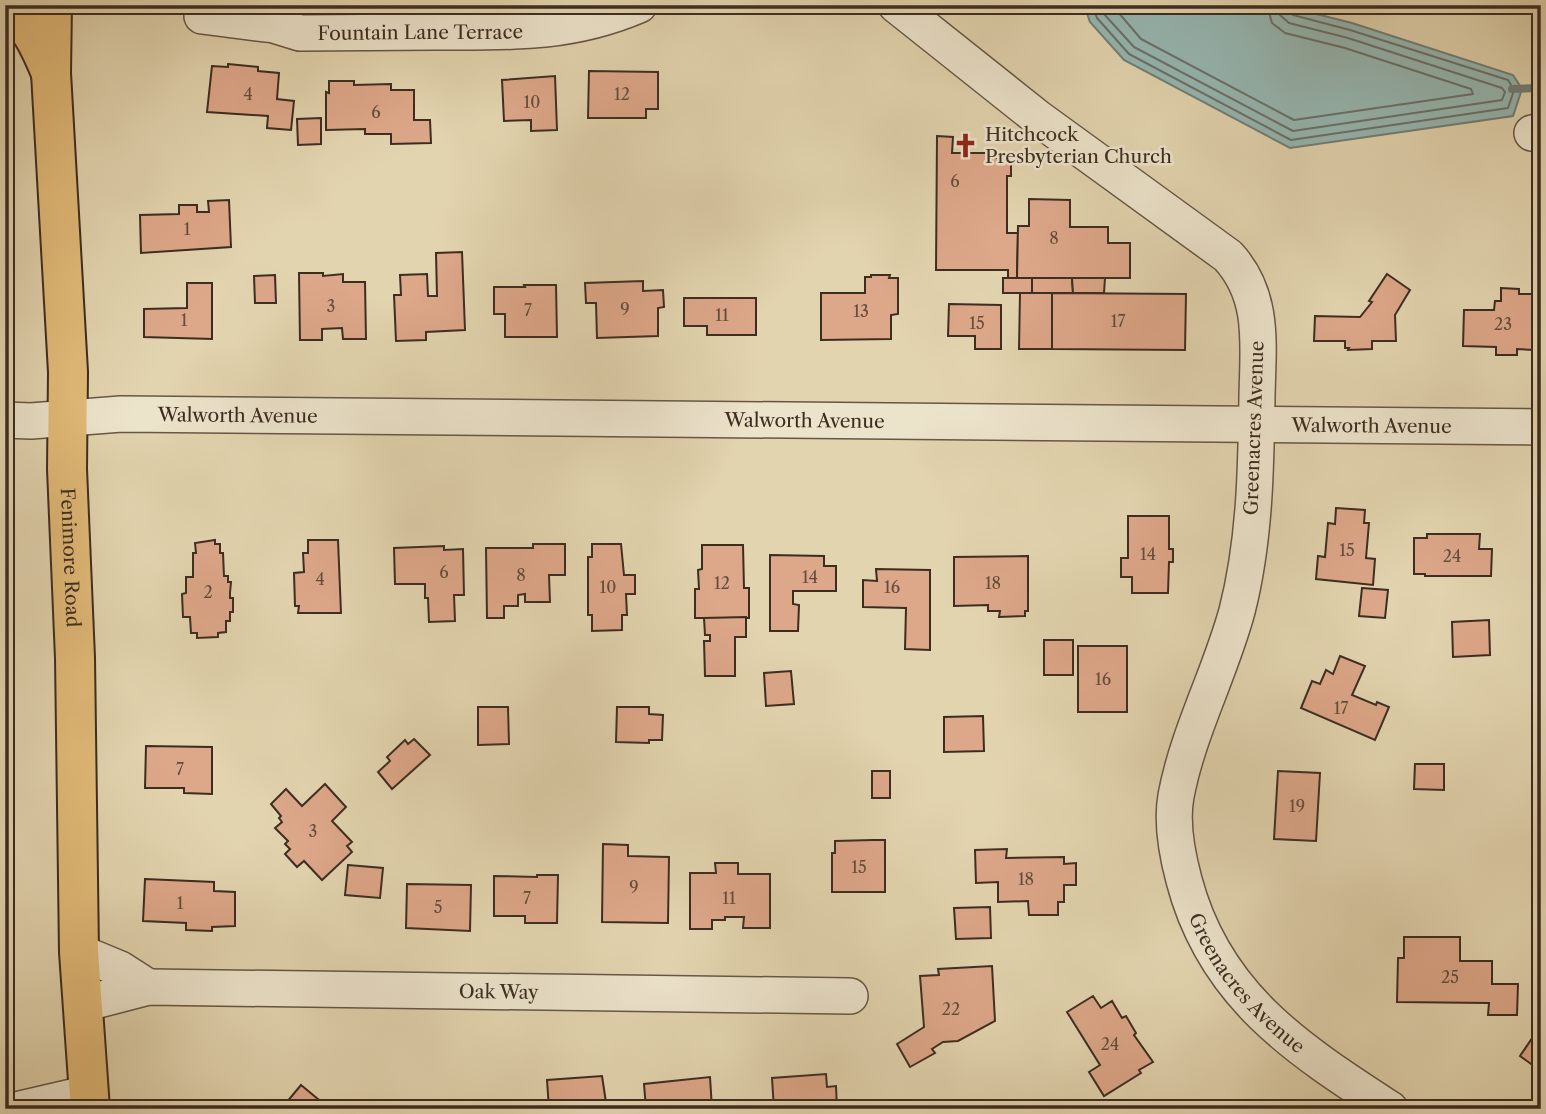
<svg xmlns="http://www.w3.org/2000/svg" width="1546" height="1114" font-family="'Libre Caslon Text',serif">
<style>
.water{fill:#96b7b2;stroke:#728078;stroke-width:2}
.lines{fill:none;stroke-linecap:round;stroke-linejoin:round}
.shore{stroke:#6a726a;stroke-width:2}
.stream{stroke:#728078;stroke-width:8}
.building{fill:#dda789;stroke:#3d2d21;stroke-width:2}
.minor-casing{stroke:#665744;stroke-width:38}
.major-casing{stroke:#3d2d21;stroke-width:42}
.highway-casing{stroke:#3d2d21;stroke-width:42}
.minor{stroke:#ece3cb;stroke-width:35}
.major{stroke:#e1ba78;stroke-width:38}
.highway{stroke:#e1ba78;stroke-width:38}
.labels{text-anchor:middle;dominant-baseline:central;stroke-width:5;stroke-linejoin:round;paint-order:stroke}
.number-label{font-size:16px;fill:#654c3b}
.street-label{font-size:19px;fill:#3d2d21;stroke:#ece3cb}
.poi-label{font-size:19px;fill:#3d2d21;stroke:#ece3cb;text-anchor:start}
</style>
<rect width="100%" height="100%" fill="#e2d4af"/>
<filter id="stains"><feTurbulence type="fractalNoise" baseFrequency=".00286" numOctaves="4"/><feColorMatrix values="0 0 0 0 .2 0 0 0 0 .09 0 0 0 0 .02 0 0 0 .5 -.17"/></filter>
<radialGradient id="worn" r=".72"><stop offset=".6" stop-color="#630" stop-opacity="0"/><stop offset="1" stop-color="#630" stop-opacity=".3"/></radialGradient>
<path class="water" d="M1084 5H1281L1352 23 1513 75 1522 89 1513 116 1290 148 1124 60 1090 22Z"/>
<g class="lines">
<g class="shore">
<path d="M1092 5 1097 18 1129 54 1291 140 1508 108 1514 90 1508 80 1350 30 1293 15 1288 11 1287 5"/>
<path d="M1101 5 1104 14 1134 47 1293 131 1502 100 1505 92 1502 88 1348 38 1289 23 1280 15 1278 5"/>
<path d="M1112 5 1141 39 1294 120 1473 94 1471 89 1345 48 1285 33 1272 23 1267 5"/>
</g>
<path class="stream" d="M1512 89 1541 88"/>
</g>
<g class="building">
<path d="M228 64 258 67V71L279 73 277 99 294 101 291 130 267 128 268 116 207 112 212 66 228 67Z"/>
<path d="M589 71 658 72V109H646V118H588Z"/>
<path d="M555 76 557 130 531 131V120L504 121 502 80Z"/>
<path d="M329 81H354V85L391 84V90H414V120H430L431 143 391 144V134H365V129L326 130V92L329 93Z"/>
<path d="M321 118V144L298 145 297 119Z"/>
<path d="M937 136 953 137 952 153H995V158H1011V176H1007V233H1018L1017 278H1008V270H936Z"/>
<path d="M1029 199 1070 200V227H1108V243H1130V278H1017L1018 226H1029Z"/>
<path d="M229 200 231 247 141 253 140 215 179 214V205H197V212H209L208 201Z"/>
<path d="M462 252 465 330 426 332V340L396 341 394 295H401L400 275 427 274 428 296H437L436 253Z"/>
<path d="M299 273H323V276L343 274V282H365L366 339H343L342 328 322 329V340H300Z"/>
<path d="M1387 274 1410 290 1395 315 1396 341H1372V349L1348 350 1349 348H1345V341H1314L1315 316 1360 317 1372 302 1369 301Z"/>
<path d="M275 275 276 303H255L254 276Z"/>
<path d="M871 275H890L889 278H898V314L891 315V339L821 340V293H865V277H871Z"/>
<rect x="1003" y="278" width="29" height="15"/>
<path d="M1032 278H1072L1073 293H1032Z"/>
<path d="M1072 278H1105L1104 293H1073Z"/>
<path d="M643 281V291L663 290 664 307 658 308V336L597 338 596 303H586L585 283Z"/>
<path d="M187 283H212V339L144 337V309L187 308Z"/>
<path d="M524 285H556L557 337H505V314H494V287H525Z"/>
<path d="M1501 288 1519 289V294H1533V312H1535L1534 350 1517 349V355H1496V347L1463 346 1464 310H1494L1495 301H1501Z"/>
<path d="M1020 293H1052V349H1019Z"/>
<path d="M1052 293 1186 294 1185 350 1052 349Z"/>
<path d="M684 298H756V335H707V326H684Z"/>
<path d="M949 304 1001 305V349H975V336H948Z"/>
<path d="M1336 508 1365 510 1364 523H1369L1366 558 1375 559 1373 585 1316 579 1318 556 1325 557 1328 523 1335 524Z"/>
<path d="M1128 516H1169V549H1173V562H1169L1168 593H1132V577H1121V558H1128Z"/>
<path d="M1427 534H1480L1479 549H1492L1491 576H1425V574H1414V538H1427Z"/>
<path d="M215 540V544H220V553H223L224 576H228V582H231L230 593V598H233V612H230V621H226V632L218 633V637L197 638V633H191L190 617H183L182 594 186 593V577H193V553H196L195 543Z"/>
<path d="M308 540H338L341 613H298L299 606H295L294 573 304 572 303 553H308Z"/>
<path d="M533 544H565V575H549L550 602H525V594L518 595V606H504V618H487L486 548H533Z"/>
<path d="M592 544H621L624 575H635V594H626L627 615H622V630L592 631V615H588V557H592Z"/>
<path d="M702 545H743L744 588H749V618H695V589H699L698 570 702 569Z"/>
<path d="M444 546V550L463 549 464 595H454L455 621 429 622 428 598H425V584H395L394 548Z"/>
<path d="M770 555 824 556V566H836V591H793V604L799 605 798 631H770Z"/>
<path d="M1028 556V611H1025V616L999 617 1000 611H988V605L954 606V557Z"/>
<path d="M876 569 930 570V650L905 649 906 608 863 607V580L877 581Z"/>
<path d="M1362 588 1388 590 1385 618 1359 616Z"/>
<path d="M1536 595 1541 596V632H1534Z"/>
<path d="M746 617V637H735V676H705L704 641H710V635H705L704 618Z"/>
<path d="M1489 620 1490 655 1453 657 1452 622Z"/>
<rect x="1044" y="640" width="29" height="35"/>
<rect x="1078" y="646" width="49" height="66"/>
<path d="M1340 656 1365 666 1352 695 1376 705 1377 702 1389 707 1375 740 1301 708 1312 681 1320 684 1326 670 1333 674Z"/>
<path d="M791 671 794 704 766 706 764 673Z"/>
<path d="M478 707H508L509 744 478 745Z"/>
<path d="M617 707H649V714L663 715 662 740H649V743L616 742Z"/>
<path d="M983 716 984 751 944 752V717Z"/>
<path d="M414 739 430 755 392 789 378 772 390 761 387 757 405 740 408 744Z"/>
<path d="M146 746 212 747V794L184 793V788H145Z"/>
<path d="M1415 764H1444V790L1414 789Z"/>
<rect x="872" y="771" width="18" height="27"/>
<path d="M1278 771 1320 773 1316 841 1274 839Z"/>
<path d="M325 784 346 807 332 821 352 842 347 846 352 852 322 880 304 861 297 867 285 854 290 849 285 844 288 841 275 828 282 822 279 818 281 816 271 804 286 789 302 806Z"/>
<path d="M873 840H885V892H832V853H835V841Z"/>
<path d="M603 844 628 845V856L669 857 668 923 602 922Z"/>
<path d="M1007 849 1006 858 1064 857V864L1076 863V885H1064V902H1058V915H1029L1028 901 998 902V882L976 883 975 850Z"/>
<path d="M715 863H738V874H770V928H743L744 917H725V920H712V929H690V873H716Z"/>
<path d="M348 865 383 868 380 898 345 895Z"/>
<path d="M537 875H558L557 923H525V916H494V876L537 877Z"/>
<path d="M145 879 214 882V891L235 892V926L212 927V931L186 930V923L143 921Z"/>
<path d="M407 884 471 885 470 931 406 928Z"/>
<path d="M990 907 991 938 956 939 954 908Z"/>
<path d="M1404 937H1460V961H1492V984H1518L1517 1015H1488L1489 1003 1397 1002 1398 958H1404Z"/>
<path d="M992 966 995 1021 958 1041 943 1042 932 1049 935 1053 910 1067 897 1044 924 1027 920 976 939 975 938 969Z"/>
<path d="M1093 996 1101 1008 1112 1001 1122 1018 1126 1016 1136 1033 1134 1035 1153 1062 1139 1070 1141 1073 1104 1096 1089 1072 1100 1065 1067 1012Z"/>
<path d="M1541 1025V1071L1520 1056Z"/>
<path d="M826 1074 827 1087 836 1086 837 1109H774L772 1078Z"/>
<path d="M602 1076 607 1109H549L547 1080Z"/>
<path d="M710 1077 712 1109H646L644 1084Z"/>
<path d="M301 1085 330 1109H281Z"/>
</g>
<g class="lines">
<defs>
<g id="minor">
<path id="s1" d="M896 5 1038 118 1228 256C1265 296 1258 345 1257 396 1256 468 1255 541 1237 611 1220 674 1188 732 1176 796 1171 823 1177 854 1184 880 1214 995 1296 1048 1390 1109"/>
<path id="s2" d="M202 16 274 25 300 33C345 33 389 32 434 32 509 32 569 35 639 5"/>
<path d="M1532 133 1541 131"/>
<path id="s3" d="M5 420 31 421 121 414 1541 427"/>
<path d="M79 952 120 969 148 987"/>
<path id="s4" d="M83 1004 148 987 850 996"/>
<path d="M20 1109 89 1093"/>
</g>
<g id="major">
<path id="s5" d="M52 5 51 73 68 372 67 469 75 658 79 952 90 1109"/>
</g>
<path id="highway" d="M7 5C30 24 40 47 51 73"/>
</defs>
<use href="#minor" class="minor-casing"/>
<use href="#major" class="major-casing"/>
<use href="#highway" class="highway-casing"/>
<use href="#minor" class="minor"/>
<use href="#major" class="major"/>
<use href="#highway" class="highway"/>
</g>
<defs>
<symbol id="church-bare" viewBox="-9 -9 18 18"><path d="M-1.2-6h2.4v3.5h3.3v2.4h-3.3V6h-2.4V-.1h-3.3v-2.4h3.3Z" fill="#8f2418" stroke="#ece3cb" stroke-width="2.5" paint-order="stroke"/></symbol>
</defs>
<g fill-rule="evenodd">
<use href="#church-bare" x="948" y="128" width="35" height="35"/>
</g>
<g class="labels">
<g class="number-label">
<text x="248" y="94">4</text>
<text x="622" y="94">12</text>
<text x="532" y="102">10</text>
<text x="376" y="112">6</text>
<text x="955" y="181">6</text>
<text x="187" y="229">1</text>
<text x="1054" y="238">8</text>
<text x="331" y="306">3</text>
<text x="625" y="309">9</text>
<text x="528" y="310">7</text>
<text x="861" y="311">13</text>
<text x="722" y="315">11</text>
<text x="184" y="320">1</text>
<text x="1118" y="321">17</text>
<text x="977" y="323">15</text>
<text x="1503" y="324">23</text>
<text x="1347" y="550">15</text>
<text x="1148" y="554">14</text>
<text x="1452" y="556">24</text>
<text x="444" y="572">6</text>
<text x="521" y="575">8</text>
<text x="810" y="577">14</text>
<text x="320" y="579">4</text>
<text x="722" y="583">12</text>
<text x="993" y="583">18</text>
<text x="608" y="587">10</text>
<text x="892" y="587">16</text>
<text x="208" y="592">2</text>
<text x="1103" y="679">16</text>
<text x="1341" y="708">17</text>
<text x="180" y="769">7</text>
<text x="1297" y="806">19</text>
<text x="313" y="831">3</text>
<text x="859" y="867">15</text>
<text x="1026" y="879">18</text>
<text x="634" y="887">9</text>
<text x="527" y="898">7</text>
<text x="729" y="898">11</text>
<text x="180" y="903">1</text>
<text x="438" y="907">5</text>
<text x="1450" y="977">25</text>
<text x="951" y="1009">22</text>
<text x="1110" y="1044">24</text>
</g>
<g class="street-label">
<text stroke="none"><textPath href="#s2" startOffset="220">Fountain Lane Terrace</textPath></text>
<text stroke="none"><textPath href="#s3" startOffset="233">Walworth Avenue</textPath></text>
<text stroke="none"><textPath href="#s3" startOffset="800">Walworth Avenue</textPath></text>
<text stroke="none"><textPath href="#s3" startOffset="1367">Walworth Avenue</textPath></text>
<text transform="translate(1254 428) rotate(-88)">Greenacres Avenue</text>
<text stroke="none"><textPath href="#s5" startOffset="553">Fenimore Road</textPath></text>
<text stroke="none"><textPath href="#s1" startOffset="1183">Greenacres Avenue</textPath></text>
<text stroke="none"><textPath href="#s4" startOffset="418">Oak Way</textPath></text>
</g>
<g class="poi-label">
<text x="985" y="134">Hitchcock<tspan x="985" dy="22">Presbyterian Church</tspan></text>
</g>
</g>
<rect width="1546" height="1114" fill="none" stroke="#e2d4af" stroke-width="28"/>
<rect x="7" y="7" width="1532" height="1100" fill="none" stroke="#3d2d21" stroke-width="3.5"/>
<rect x="14" y="14" width="1518" height="1086" fill="none" stroke="#3d2d21" stroke-width="2"/>
<rect width="100%" height="100%" filter="url(#stains)"/>
<rect width="100%" height="100%" fill="url(#worn)"/>
</svg>
